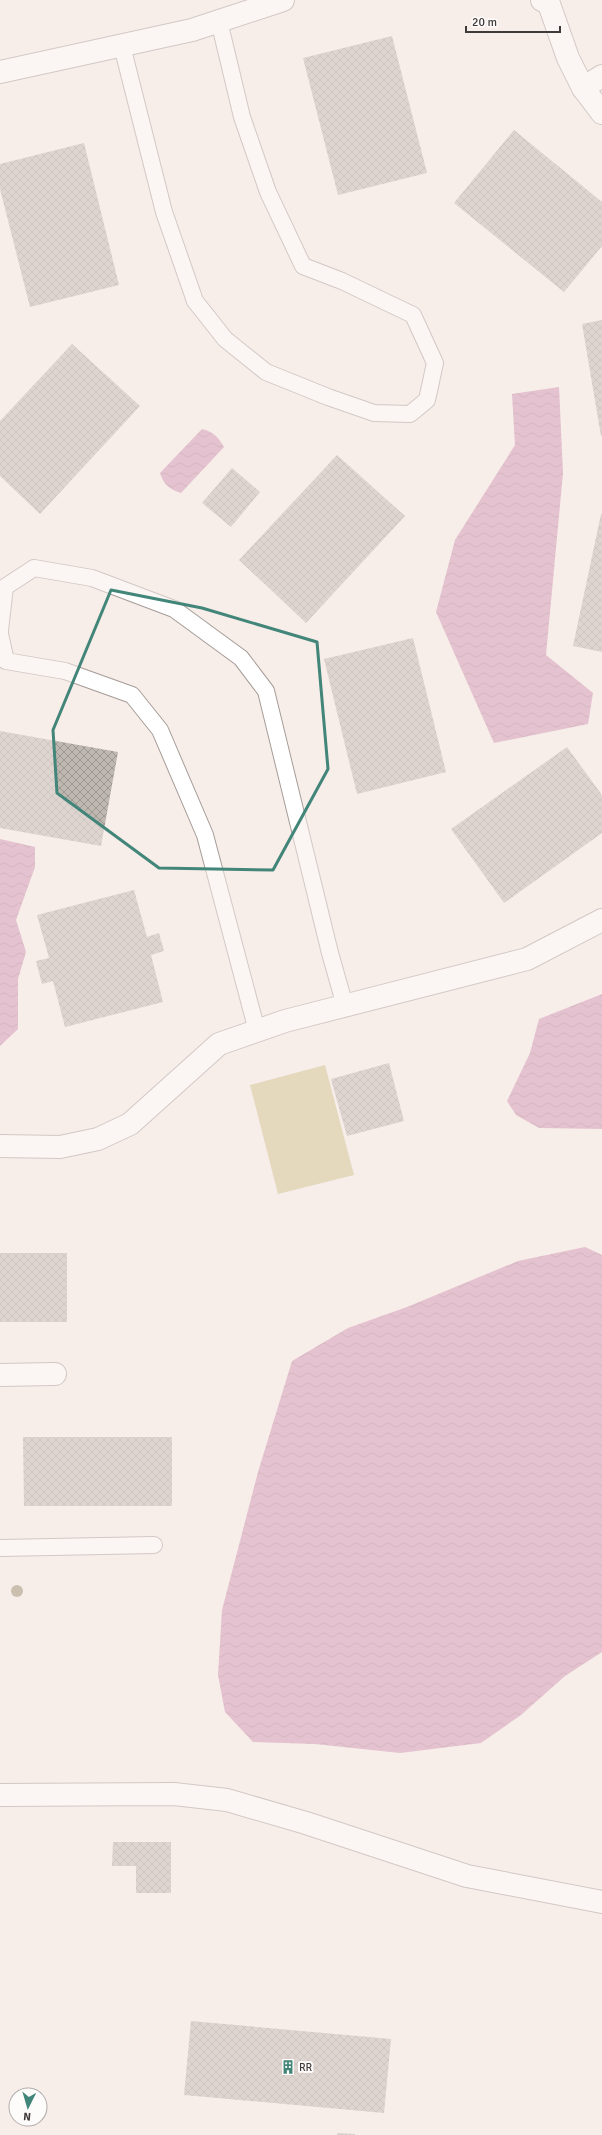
<svg xmlns="http://www.w3.org/2000/svg" width="602" height="2135" font-family="Signika,sans-serif">
<style>
.green{fill:#ccc088}
.water{fill:url(#water-waves)}
.building{fill:url(#building-cross-hatch)}
.lines{fill:none;stroke-linecap:round;stroke-linejoin:round}
.lane-casing{stroke:#a59c98;stroke-width:18}
.street-casing{stroke:#a59c98;stroke-width:24}
.lane{stroke:#fff;stroke-width:16}
.street{stroke:#fff;stroke-width:22}
.tree{fill:#958b6c}
.marked{fill:none;stroke:#428579;stroke-width:3;stroke-linejoin:round}
.labels{text-anchor:middle;dominant-baseline:central;stroke-width:4;stroke-linejoin:round;paint-order:stroke}
.poi-label{font-size:11px;fill:#3e3a39;stroke:#fefcfb;text-anchor:start}
</style>
<defs>
<pattern id="water-waves" width="16" height="10" patternUnits="userSpaceOnUse"><rect width="16" height="10" fill="#cc8faf"/><path d="M0 5q4-4 8 0t8 0" fill="none" stroke="#a7768f"/></pattern>
<pattern id="building-cross-hatch" width="8" height="8" patternUnits="userSpaceOnUse"><rect width="8" height="8" fill="#bfb8b1"/><path d="M0 0l8 8M0 8l8-8" fill="none" stroke="#9d9791"/></pattern>
</defs>
<rect width="100%" height="100%" fill="#f7ede9"/>
<path class="green" d="M325 1065 354 1175 278 1194 250 1085Z"/>
<g class="water">
<path d="M559 387 563 473 546 655 593 693 588 724 494 743 436 612 455 540 515 445 512 394Z"/>
<path d="M202 429C214 432 218 437 224 447L181 493C169 489 164 485 160 473Z"/>
<path d="M0 839 35 847V867L16 920 26 952 18 979V1029L0 1046Z"/>
<path d="M602 994V1129L539 1128 516 1115 507 1101 530 1053 539 1019Z"/>
<path d="M585 1247 602 1255V1652L565 1676 521 1715 481 1743 400 1753 315 1744 253 1742 225 1712 218 1675 222 1610 258 1472 292 1361 348 1328 407 1307 518 1261Z"/>
</g>
<g class="building">
<path d="M392 36 427 173 338 195 303 58Z"/>
<path d="M514 130 602 202V246L564 292 454 203Z"/>
<path d="M84 143 119 285 30 307 0 189V164Z"/>
<path d="M602 320V436H601L582 324Z"/>
<path d="M72 344 140 406 40 514 0 476V421Z"/>
<path d="M337 455 405 516 306 623 239 560Z"/>
<path d="M232 468 260 492 231 527 202 503Z"/>
<path d="M601 514H602V652L573 646Z"/>
<path d="M413 638 446 772 357 794 324 659Z"/>
<path d="M0 731 118 752 101 846 0 828Z"/>
<path d="M567 747 602 795V833L504 903 451 829Z"/>
<path d="M134 890 147 937 159 933 164 951 151 955 163 1002 65 1027 53 981 42 984 36 961 49 958 37 915Z"/>
<path d="M389 1063 404 1121 347 1136 331 1079Z"/>
<rect x="0" y="1253" width="67" height="69"/>
<path d="M23 1437H172V1506H24Z"/>
<path d="M113 1842H171V1893H136V1866H112Z"/>
<path d="M191 2021 391 2039 384 2113 184 2095Z"/>
<path d="M338 2133 355 2134V2135H337Z"/>
</g>
<g class="lines">
<defs>
<g id="lane">
<path d="M122 46 164 212 195 301 225 339 266 372 328 397 374 413 410 414 427 400 435 363 413 315 342 281 303 266 268 192 242 117 219 21"/>
<path d="M0 630 5 587 34 568 92 578 174 609 241 658 266 691 330 953 345 1006"/>
<path d="M0 634 6 661 65 671 132 695 160 730 205 835 257 1031"/>
<path d="M0 1548 154 1545"/>
</g>
<g id="street">
<path d="M542 0 549 4 568 58 583 88 602 113"/>
<path d="M0 72 192 30 283 0"/>
<path d="M583 88 602 76"/>
<path d="M0 1146 60 1147 98 1139 130 1124 219 1044 285 1021 527 959 602 920"/>
<path d="M0 1375 55 1374"/>
<path d="M0 1795 174 1794 227 1800 306 1823 467 1876 602 1902"/>
</g>
</defs>
<use href="#lane" class="lane-casing"/>
<use href="#street" class="street-casing"/>
<use href="#lane" class="lane"/>
<use href="#street" class="street"/>
</g>
<circle class="tree" cx="17" cy="1591" r="6"/>
<path d="M0 0H602V2135H0ZM111 590 202 608 317 642 328 769 273 870 159 868 57 793 53 730Z" fill="#f7ede9" fill-opacity=".55" fill-rule="evenodd"/>
<path class="marked" d="M111 590 202 608 317 642 328 769 273 870 159 868 57 793 53 730Z"/>
<defs>
<symbol id="building-bare" viewBox="-9 -9 18 18"><path d="M-4-6H4V6H1V3H-1V6H-4ZM-2.5-4.3h1.7v1.8h-1.7ZM.8-4.3h1.7v1.8H.8ZM-2.5-1h1.7V.8h-1.7ZM.8-1h1.7V.8H.8Z" fill="#428579" stroke="#fefcfb" stroke-width="2.5" paint-order="stroke"/></symbol>
</defs>
<g fill-rule="evenodd">
<use href="#building-bare" x="278" y="2057" width="20" height="20"/>
</g>
<g class="labels">
<g class="poi-label">
<text x="299" y="2067">RR</text>
</g>
</g>
<g transform="translate(28 2107) rotate(185)"><circle r="19" fill="#fefcfb" stroke="#b1aead"/>
<path d="M0-3L7 15L0 10L-7 15Z" fill="#428579"/>
<text y="-6" font-size="11" font-weight="bold" text-anchor="middle" fill="#3e3a39">N</text>
</g>
<path d="M466 26v6h94v-6" fill="none" stroke="#3e3a39" stroke-width="2"/>
<text x="472" y="26" font-size="12" fill="#3e3a39" stroke="#fefcfb" stroke-width="3" paint-order="stroke">20 m</text>
</svg>
